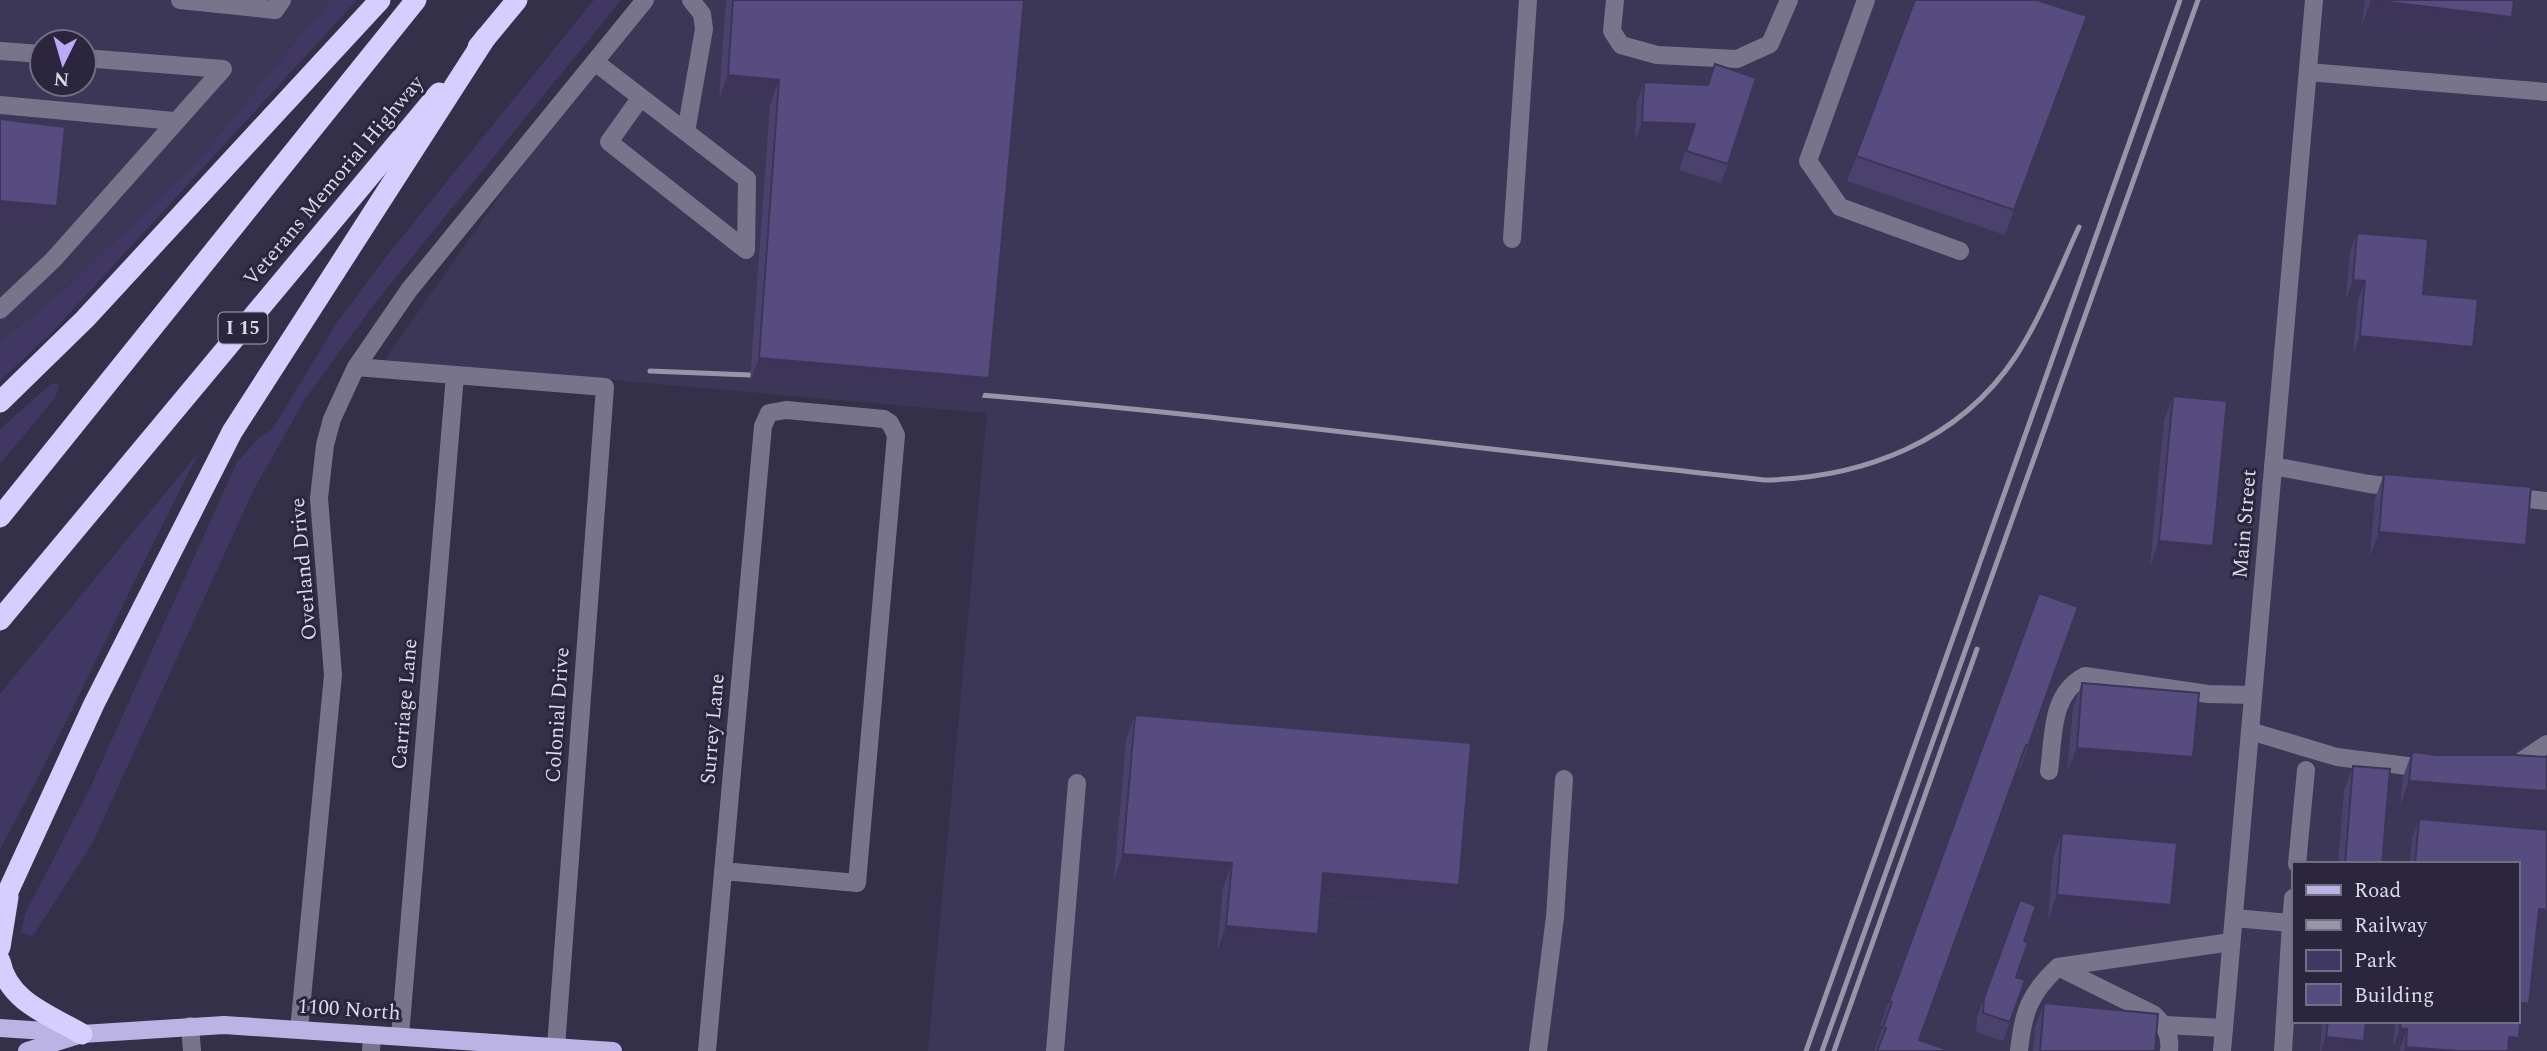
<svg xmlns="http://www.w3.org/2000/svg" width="2547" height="1051" font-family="Spectral,serif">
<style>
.built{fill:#3d3757;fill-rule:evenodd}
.green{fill:#413763}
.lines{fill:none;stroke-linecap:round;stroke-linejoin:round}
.minor{stroke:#78748c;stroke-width:18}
.major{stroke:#bcb3e5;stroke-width:18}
.highway{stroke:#d6cefe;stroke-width:21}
.rail{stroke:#9995a9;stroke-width:5}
.wall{fill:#4b416d}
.shaded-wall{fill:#3d3559}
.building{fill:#574c7f;stroke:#3d3559;stroke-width:2}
.labels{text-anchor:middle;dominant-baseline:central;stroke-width:6;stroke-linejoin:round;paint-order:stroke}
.shield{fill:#2b263e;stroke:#a7a4b6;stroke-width:2}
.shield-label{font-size:19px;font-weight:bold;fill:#dcdaea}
.street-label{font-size:21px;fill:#dcdaea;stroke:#2b263e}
</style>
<rect width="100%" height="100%" fill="#353049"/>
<g class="built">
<path d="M0 0H330L196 163 64 290 0 342ZM42 42H84V84H42Z"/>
<path d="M638 0H2547V1051H928L987 413 387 360V356ZM2293 864H2517V1021H2293Z"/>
</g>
<g class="green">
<path d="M330 0H357L54 330 0 381V342L64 290 196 163Z"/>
<path d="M594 0H621L378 299 305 399 253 491 93 842 33 936 21 933 25 914 90 788 237 462 260 437 272 430 336 324 385 258Z"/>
<path d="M52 383 60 385 55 398 0 464V429Z"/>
<path d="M200 451C131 583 71 719 0 849V694Z"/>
</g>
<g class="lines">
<g class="minor">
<path d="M180 0 275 10 282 0"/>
<path d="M1615 0 1612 31 1621 45 1657 55 1737 59 1770 44 1789 0"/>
<path d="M1866 0 1808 161 1840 207 1960 251"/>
<path d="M0 51 42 54"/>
<path d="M595 62 747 179 746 250 609 142 641 97"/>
<path d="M2308 72 2547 92"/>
<path d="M0 105 174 121"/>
<path d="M686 132 704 29 702 14 691 0"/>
<path d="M1512 239 1528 0"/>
<path d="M0 310 53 260 223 69 84 58"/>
<path d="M356 367 605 387 556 1047"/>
<path d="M2273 466 2369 484 2404 488"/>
<path d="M2509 497 2547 501"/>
<path d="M2250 731 2337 757 2431 769"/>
<path d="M2511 768 2547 744"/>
<path d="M2049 771C2054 736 2050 694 2085 676L2208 694 2253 695"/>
<path d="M2297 864 2306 770"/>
<path d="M2234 918 2291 923 2283 1051"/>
<path d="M2291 923 2293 898"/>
<path d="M2058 967 2153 1014C2165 1025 2171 1034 2169 1051"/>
<path d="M2165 1025 2224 1028"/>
<path d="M190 1026 192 1051"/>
<path d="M299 1030 333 675 319 498 325 445 332 419 356 367 409 290 645 0"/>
<path d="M400 1036 455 375"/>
<path d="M371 1051 372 1035"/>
<path d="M707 1051 763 426 769 413 786 410 884 419 890 423 896 435 857 883 723 871"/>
<path d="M1055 1051 1077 783"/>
<path d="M1538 1051 1555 917 1564 779"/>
<path d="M2019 1051C2023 1012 2030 993 2058 967L2231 942"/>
<path d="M2222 1051 2314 0"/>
</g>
<g class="major">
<path d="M0 1028 75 1033"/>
<path d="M27 1051 82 1034 224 1025 613 1051"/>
</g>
<g class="highway">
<path d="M478 47 517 0"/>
<path d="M0 402 85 319 380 0"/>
<path d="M0 517 416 0"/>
<path d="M0 620 439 93"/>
<path d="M0 909 94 704 232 432 486 37"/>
<path d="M0 947 8 897"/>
<path d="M0 961C8 1002 50 1015 82 1034"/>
</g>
<g class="rail">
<path d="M650 371 750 375"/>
<path d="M980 395C1242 417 1503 452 1764 480 1863 478 1959 442 2016 356 2042 316 2059 270 2079 227"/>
<path d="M1806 1051 2180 0"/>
<path d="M1822 1051 2198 0"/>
<path d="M1834 1051 1977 649"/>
</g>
</g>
<g class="wall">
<path d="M726 0H1024L980 403 750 382 770 105 719 100Z"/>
<path d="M1915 0 2087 16 2005 235 1847 181Z"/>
<path d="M2365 0H2514L2512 17 2502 42 2362 25Z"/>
<path d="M1715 64 1728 164 1721 183 1679 170 1688 143 1635 141 1637 101 1644 82 1708 84Z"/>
<path d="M2357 233 2423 294 2473 347 2466 366 2353 355 2358 300 2346 299 2350 252Z"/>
<path d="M2173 396 2204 571 2150 566 2164 420Z"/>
<path d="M2384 474 2516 570 2370 557 2375 499Z"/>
<path d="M2039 593 2078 607 2019 771 2017 770 1919 1040 1951 1051H1874L1883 1026H1880Z"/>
<path d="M2082 683 2184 782 2067 772 2073 708Z"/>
<path d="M1135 715 1450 910 1321 899 1309 959 1217 951 1223 888 1114 879 1126 740Z"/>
<path d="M2412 752 2437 755 2547 757V817L2400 806 2403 777Z"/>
<path d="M2353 766 2382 864H2338L2344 791Z"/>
<path d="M2419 819 2547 830V915L2542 929H2537L2522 1023 2520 1022 2514 1051H2400V1048L2393 1047 2395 1021H2517V864H2410L2412 838Z"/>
<path d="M2062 833 2162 930 2048 920 2053 858Z"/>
<path d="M2020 900 2024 941 2016 977 2025 980 2003 1041 1976 1032 1977 1017Z"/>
<path d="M2044 1003 2155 1051H2033L2035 1028Z"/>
<path d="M2322 1021H2366L2364 1041 2360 1051H2320Z"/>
</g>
<g class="shaded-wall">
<path d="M2371 0 2512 17 2502 42 2362 25Z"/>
<path d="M728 75 779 80 770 105 719 100Z"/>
<path d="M1642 122 1695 124 1688 143 1635 141Z"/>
<path d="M0 201 57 206 50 226 0 222Z"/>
<path d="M2353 280 2365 281 2358 300 2346 299Z"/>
<path d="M2360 336 2473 347 2466 366 2353 355Z"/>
<path d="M759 358 989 378 980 403 750 382Z"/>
<path d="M2379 532 2526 545 2516 570 2370 557Z"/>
<path d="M2159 541 2213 546 2204 571 2150 566Z"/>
<path d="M2077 748 2193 757 2184 782 2067 772Z"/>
<path d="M2409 781 2547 791V817L2400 806Z"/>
<path d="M1123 854 1232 863 1223 888 1114 879Z"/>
<path d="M1323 873 1459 885 1450 910 1314 898Z"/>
<path d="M2057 895 2171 905 2162 930 2048 920Z"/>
<path d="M2539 909 2547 910V915L2542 929 2532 928Z"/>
<path d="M1226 926 1318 934 1309 959 1217 951Z"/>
<path d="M2522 1003 2529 1004 2522 1023 2515 1022Z"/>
<path d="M2400 1028 2407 1029 2400 1048 2393 1047Z"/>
<path d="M2326 1037 2364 1041 2360 1051H2321Z"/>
<path d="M2509 1037 2519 1038 2514 1051H2504Z"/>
<path d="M2406 1047 2458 1051H2404Z"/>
</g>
<g class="building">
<path d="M733 0H1024L989 378 759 358 779 80 728 75Z"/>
<path d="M1915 0H2037L2087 16 2014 210 1856 156Z"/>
<path d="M2371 0H2514L2512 17Z"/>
<path d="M1715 64 1756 78 1728 164 1686 151 1695 124 1642 122 1644 82 1708 85Z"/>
<path d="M0 119 65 127 57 206 0 201Z"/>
<path d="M2357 233 2428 239 2423 294 2478 299 2473 347 2360 336 2365 281 2353 280Z"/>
<path d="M2173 396 2227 401 2213 546 2159 541Z"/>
<path d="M2384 474 2531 487 2526 545 2379 532Z"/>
<path d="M2039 593 2078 607 2028 746 2026 745 1919 1040 1951 1051H1877L1886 1028 1883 1027 1892 1002H1889Z"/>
<path d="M2082 683 2199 693 2193 757 2077 748Z"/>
<path d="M1135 715 1471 743 1459 885 1323 873 1318 934 1226 926 1232 863 1123 854Z"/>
<path d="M2412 752 2437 755H2515L2547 757V791L2409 781Z"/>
<path d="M2353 766 2390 769 2382 864H2345Z"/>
<path d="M2419 819 2547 830V910L2539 909 2529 1004 2522 1003 2519 1038 2509 1037 2508 1051H2458L2406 1047 2407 1029 2400 1028 2401 1021H2517V864H2415Z"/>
<path d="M2062 833 2177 843 2171 905 2057 895Z"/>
<path d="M2020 900 2036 906 2024 941 2028 943 2016 977 2025 980 2010 1022 1983 1013 1984 998Z"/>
<path d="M2044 1003 2158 1014 2155 1051H2040Z"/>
<path d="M2328 1021H2366L2364 1041 2326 1037Z"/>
</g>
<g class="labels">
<rect class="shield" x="218.5" y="312.5" width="49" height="31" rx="5"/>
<g class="shield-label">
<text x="243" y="328">I 15</text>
</g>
<g class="street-label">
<text transform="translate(334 181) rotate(-50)">Veterans Memorial Highway</text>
<text transform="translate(2245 524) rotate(-85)">Main Street</text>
<text transform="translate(304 569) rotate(-95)">Overland Drive</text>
<text transform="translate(405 704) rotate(-85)">Carriage Lane</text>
<text transform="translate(558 715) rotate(-86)">Colonial Drive</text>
<text transform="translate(713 729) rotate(-85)">Surrey Lane</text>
<text transform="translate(349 1010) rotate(4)">1100 North</text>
</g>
</g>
<rect x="2292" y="862" width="228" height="161" fill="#2b263e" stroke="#726e83" stroke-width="2"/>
<rect x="2306" y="885" width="35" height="10" fill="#bcb3e5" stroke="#726e83" stroke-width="2"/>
<text x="2354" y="897" font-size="21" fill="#dcdaea">Road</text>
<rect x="2306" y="920" width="35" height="10" fill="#9995a9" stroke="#726e83" stroke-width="2"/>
<text x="2354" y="932" font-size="21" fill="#dcdaea">Railway</text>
<rect x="2306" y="950" width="35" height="21" fill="#413763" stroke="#726e83" stroke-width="2"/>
<text x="2354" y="967" font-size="21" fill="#dcdaea">Park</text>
<rect x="2306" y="984" width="35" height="21" fill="#574c7f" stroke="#726e83" stroke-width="2"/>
<text x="2354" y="1002" font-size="21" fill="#dcdaea">Building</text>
<g transform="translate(63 63) rotate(185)"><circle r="33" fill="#2b263e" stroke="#726e83" stroke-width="2"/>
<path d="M0-5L12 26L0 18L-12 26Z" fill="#b9abf7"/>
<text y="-10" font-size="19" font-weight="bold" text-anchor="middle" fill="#dcdaea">N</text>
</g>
</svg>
